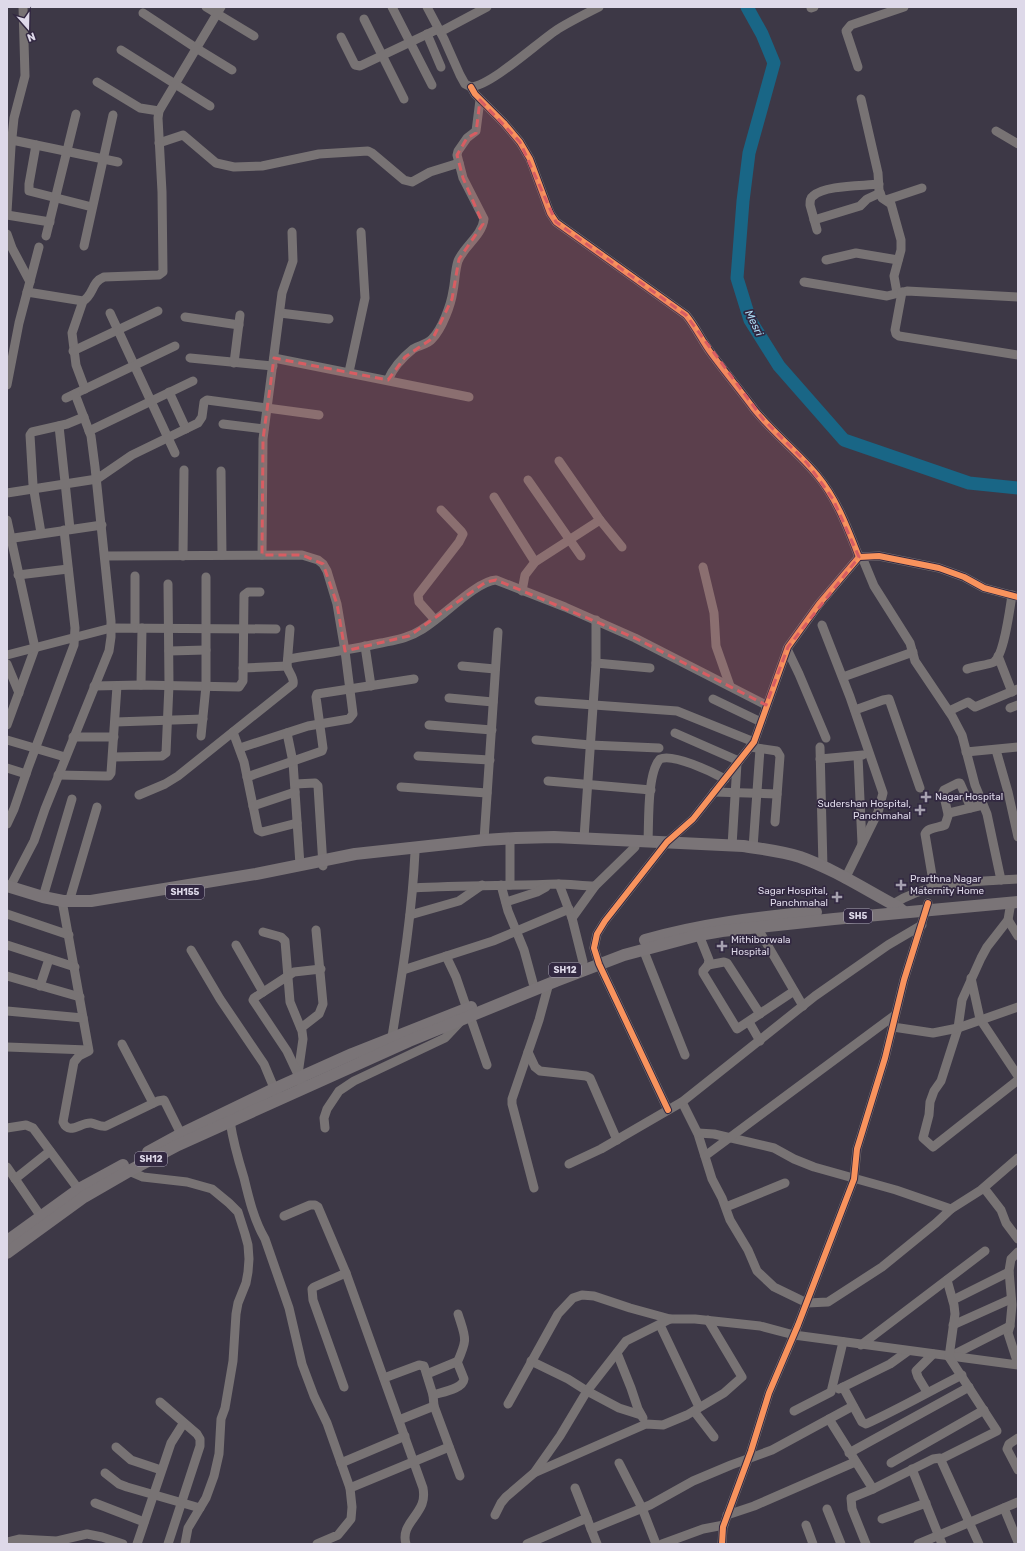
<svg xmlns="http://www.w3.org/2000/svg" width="1025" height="1551" font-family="Rubik,sans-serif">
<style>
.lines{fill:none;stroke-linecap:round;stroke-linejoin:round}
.river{stroke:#196686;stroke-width:13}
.minor{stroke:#787374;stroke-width:9}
.major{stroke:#7a7477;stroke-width:12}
.cycleway-casing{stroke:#322841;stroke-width:8}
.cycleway{stroke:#f8935d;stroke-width:6}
.marked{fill:#d85d62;fill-opacity:0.2;stroke:#d85d62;stroke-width:3;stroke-dasharray:8 5;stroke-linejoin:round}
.poi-dot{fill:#a6a1b0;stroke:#322841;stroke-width:1.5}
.labels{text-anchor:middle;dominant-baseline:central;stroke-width:3.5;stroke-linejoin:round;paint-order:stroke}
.shield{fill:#322841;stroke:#aaa4b7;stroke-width:1}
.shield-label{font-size:9px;font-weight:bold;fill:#ded9e9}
.poi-label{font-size:10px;fill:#ded9e9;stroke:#322841;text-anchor:start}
.water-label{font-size:11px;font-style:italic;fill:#addbf3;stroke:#322841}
</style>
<rect width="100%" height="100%" fill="#3d3846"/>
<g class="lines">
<path class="river" d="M747 7 762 34 774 63 749 153 743 201 737 278 750 320 779 366 844 440 969 483 1018 488"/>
<g class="minor">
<path d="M206 7 254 36"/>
<path d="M392 7 432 85"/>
<path d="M427 7 444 39 460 75 465 84 471 87C492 85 538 42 558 29 571 21 585 14 599 7"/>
<path d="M811 8 814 7"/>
<path d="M143 13 196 48 232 70"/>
<path d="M364 19 404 99"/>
<path d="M440 32 487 7"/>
<path d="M427 34 441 67"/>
<path d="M341 37 355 65 360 66 438 29"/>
<path d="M121 50 210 106"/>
<path d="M858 67 846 31 851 25 904 7"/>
<path d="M97 82 140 108 159 111"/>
<path d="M471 87 475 94 504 123 520 142 530 159 550 213 556 222 686 315C696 327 702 341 711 353 725 372 740 390 754 409 773 433 798 452 817 475 837 499 848 529 859 557"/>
<path d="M861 99 878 173 879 190 882 198 891 204 901 240V250L894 276 897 293"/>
<path d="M996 131 1018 144"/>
<path d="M12 140 118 162"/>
<path d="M159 143 183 135 216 163 234 167 262 166 319 154 368 151 372 153 404 180 412 182 430 172 459 163"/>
<path d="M36 145 29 184V191L92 207"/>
<path d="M886 200 922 188"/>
<path d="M7 212 11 147 14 118 25 76 23 7"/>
<path d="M7 215 50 222"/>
<path d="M814 220 860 206 867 199 880 193"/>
<path d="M817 230 810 205C810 201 810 198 813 196 824 185 863 186 879 184"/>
<path d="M7 234 12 248 30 282"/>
<path d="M46 236 76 114"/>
<path d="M84 246 113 115"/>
<path d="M826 260 856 253 898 260"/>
<path d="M804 282 887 296 907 291 1018 297"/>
<path d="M27 292 83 301C94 295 91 282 104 277L159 275 163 272 162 192 158 118 159 111 221 7"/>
<path d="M902 292 895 330 896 334 899 336 1018 355"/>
<path d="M83 301 72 333 76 365 85 389"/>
<path d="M110 313 175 453"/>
<path d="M280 313 329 319"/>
<path d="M185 317 239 325"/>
<path d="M73 351 158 311"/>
<path d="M190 358 273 366"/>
<path d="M274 358 469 397"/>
<path d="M234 363 240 315"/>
<path d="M349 372 365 298 361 232"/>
<path d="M388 380C393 368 403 357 413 349 419 345 427 345 432 339 442 329 451 305 453 291 455 282 455 270 458 261 464 246 482 236 484 219L463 178 457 155 458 151 467 138 476 131 480 100"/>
<path d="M7 385 19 323 39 247"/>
<path d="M169 392 186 429"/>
<path d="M66 398 175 346"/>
<path d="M223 424 264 429"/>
<path d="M59 426 70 529"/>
<path d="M89 431 193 381"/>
<path d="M559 461 600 520 622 547"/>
<path d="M221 471 222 555"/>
<path d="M528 480 581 556"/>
<path d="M7 493 97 479 132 455 198 423 202 417 204 402 207 400 319 415"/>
<path d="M494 497 535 562"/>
<path d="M7 520 35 648 7 725"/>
<path d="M41 533 33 485 30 435 32 432 67 424 84 417"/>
<path d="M7 539 102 525"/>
<path d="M262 555 263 439 282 293 293 261 292 232"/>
<path d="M105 556 302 555 318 560 323 564 327 571 337 604 345 651 353 714 349 719 308 726 240 748"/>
<path d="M183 556 184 470"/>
<path d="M862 557 874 586 910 643 915 661 952 716 962 735 975 785 987 814 1001 880"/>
<path d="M703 567 714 613 716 646 730 686"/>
<path d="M18 575 68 569"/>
<path d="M522 591 525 575 535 562 600 520"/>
<path d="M435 620 419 602 418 595 459 542 463 534 461 531 441 510"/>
<path d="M822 625 850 697 883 793 878 812 845 879"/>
<path d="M135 628V576"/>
<path d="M365 646 371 686"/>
<path d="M787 649 799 674 826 738"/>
<path d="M169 651 206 650"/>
<path d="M7 655 111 628 276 629"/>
<path d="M998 656 1012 692"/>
<path d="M288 659C319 654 350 650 381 643 395 640 409 638 421 630 441 619 476 581 496 580L565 607 635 638 766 705"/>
<path d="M596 663 650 668"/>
<path d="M7 664 19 693"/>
<path d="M462 666 495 669"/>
<path d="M243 668 287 666"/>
<path d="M967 669C974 666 989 665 994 662 1004 655 1010 608 1012 595"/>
<path d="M843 677 913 652"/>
<path d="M141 685 142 628"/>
<path d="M94 686 141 685 239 687 243 681 244 595 248 592H260"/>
<path d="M449 698 493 702"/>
<path d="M713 699 761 722"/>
<path d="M539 701 677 711 754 742"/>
<path d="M1010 708 1018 705"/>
<path d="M855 710 883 700 889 699 920 788"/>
<path d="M949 711 968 702 975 707 1018 689"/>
<path d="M115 722 203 719"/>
<path d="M429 725 492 730"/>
<path d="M233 732 244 762 258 830 262 832 297 823"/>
<path d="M287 733 293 762 300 865"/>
<path d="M675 733 739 761"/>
<path d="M201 736 206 686V577"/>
<path d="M73 737H114"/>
<path d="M7 740 65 757"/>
<path d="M536 740 590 745 659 748"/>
<path d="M750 747 777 751 780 756 775 822"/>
<path d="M820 747 823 867"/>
<path d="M996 750 1008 792 1018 837"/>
<path d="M966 752 1018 747"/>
<path d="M418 756 490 760"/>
<path d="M858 756 862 844"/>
<path d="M113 757 162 756 166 753 169 685 168 584"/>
<path d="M820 759 863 755"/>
<path d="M7 768 26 774"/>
<path d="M58 775 105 776H109L111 773 117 686"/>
<path d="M247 777 322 751 323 748 316 697 317 694 414 679"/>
<path d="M548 781 651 790"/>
<path d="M295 784 315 783 318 786 323 866"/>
<path d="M401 787 487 793"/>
<path d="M714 792 777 794"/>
<path d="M139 795 165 784 178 776 293 684C295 678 288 672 287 666L290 629"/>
<path d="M253 806 295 792"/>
<path d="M948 814 943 792 944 790 958 783H960L971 808"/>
<path d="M7 824 14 809 28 768 74 645 75 628 64 530"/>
<path d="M584 838 596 663V620"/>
<path d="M484 840 498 632"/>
<path d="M648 841C649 821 647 773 660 759 673 753 712 772 725 779"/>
<path d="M732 846 737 763"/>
<path d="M753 848 760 749"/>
<path d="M559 884 572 918 583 962"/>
<path d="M501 885 508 911 524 950 533 983"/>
<path d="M510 885V844"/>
<path d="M10 887 34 841 45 809 109 651 111 637V621L95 467 91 436 75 394"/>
<path d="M934 887 925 834C928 827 938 828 945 825L949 813 983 805"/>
<path d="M413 888C462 885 510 886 558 884 570 884 583 886 595 886"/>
<path d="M43 897 72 799"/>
<path d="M69 902 97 807"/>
<path d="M506 902 537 892 546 887"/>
<path d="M1011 902 1008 920 987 947 981 958 962 1000 958 1028 941 1081 934 1091 930 1102 929 1115 923 1138 933 1147 1018 1080"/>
<path d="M893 904C931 880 974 882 1018 879"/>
<path d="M63 906 89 1051 79 1056 74 1062 63 1122C69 1136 81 1122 91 1123 97 1124 100 1127 106 1126L158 1101 164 1100 181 1134"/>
<path d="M7 914 69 935"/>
<path d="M410 915 459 901 482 885"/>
<path d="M572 918 595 886 635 847"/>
<path d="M1008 920 1018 936"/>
<path d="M757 927 803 1006"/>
<path d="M263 932 281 937 285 941 290 1002 302 1031 303 1039 298 1074"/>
<path d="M699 935 709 960 708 965 703 971V973L737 1029 794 991"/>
<path d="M7 945 75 967"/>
<path d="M236 945 263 992"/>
<path d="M643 949 685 1055"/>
<path d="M191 950 220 999 264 1064 277 1095"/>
<path d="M446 956 456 977 467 1009"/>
<path d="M708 965 724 962 727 963 760 1014"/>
<path d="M403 970 493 941 569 909"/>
<path d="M7 976 80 997"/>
<path d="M971 978 980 1019 1018 1076"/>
<path d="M40 986 49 959"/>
<path d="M7 1011 83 1018"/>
<path d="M470 1016 487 1065"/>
<path d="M749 1022 760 1041"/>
<path d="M893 1027 933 1033 958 1028 1018 1007"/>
<path d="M301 1028 319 1014 323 1004 316 930"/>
<path d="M391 1043C401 980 412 917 415 852"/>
<path d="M122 1044 153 1103"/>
<path d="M7 1047 88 1050"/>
<path d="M528 1052 535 1067 540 1071 586 1076 590 1078 617 1140"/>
<path d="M302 1083 287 1051 253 1000 254 998 294 972 321 969"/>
<path d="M682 1102 698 1134 712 1179 722 1198 730 1220 748 1250 757 1271 774 1287 807 1303 828 1302 882 1267 936 1223 951 1209 981 1190 1018 1158"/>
<path d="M668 1110 599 964 594 948 597 934 605 921 667 842 693 819 754 742 788 647 819 604 859 557 879 556 939 568 964 577 984 588 1018 597"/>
<path d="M230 1121C233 1141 238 1159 244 1178 249 1199 254 1220 265 1239L289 1308 302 1364 314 1396 327 1423 350 1488 352 1507 351 1519 338 1535 317 1544"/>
<path d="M7 1128 26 1125 33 1128 82 1194"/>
<path d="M325 1128 324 1118 327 1109 339 1091 354 1081 445 1038 462 1020"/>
<path d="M698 1133 714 1134 774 1148 794 1159 814 1167 896 1190 951 1209"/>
<path d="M705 1156 895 1015"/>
<path d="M569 1164 601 1149 682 1102 815 996 888 945 922 925"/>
<path d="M7 1167 44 1221"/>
<path d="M129 1171 143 1177 187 1182 212 1189 229 1203 238 1212 245 1234 248 1245 249 1259 248 1272 246 1283 238 1303 236 1314 233 1361 225 1408 221 1419 219 1454 214 1476 206 1498 188 1528 185 1544"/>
<path d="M15 1179 50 1151"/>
<path d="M534 1188 512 1104V1099L539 1020 549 983"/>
<path d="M984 1188 1001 1210 1006 1223 1018 1239"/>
<path d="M726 1207 785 1183"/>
<path d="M284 1216 310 1205H315L318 1207 346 1273 423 1488C424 1494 424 1499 422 1504 416 1519 401 1527 406 1544"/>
<path d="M1018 1252 1011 1259 1009 1271 1012 1305 1010 1326 1008 1333 1018 1364"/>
<path d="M953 1300 1009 1272"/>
<path d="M660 1325 699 1407"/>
<path d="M953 1325 1011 1299"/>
<path d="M861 1345 985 1251"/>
<path d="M617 1353 631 1388 638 1409 643 1418"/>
<path d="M949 1357 1010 1326"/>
<path d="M531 1361 568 1379 587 1391 619 1408 641 1415"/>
<path d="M457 1363C468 1338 466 1339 458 1314"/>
<path d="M427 1374 456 1362 458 1364 464 1379C463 1389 442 1392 433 1395"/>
<path d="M384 1378 419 1365 424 1366 433 1395 434 1406 460 1476"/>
<path d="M344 1387 313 1300 312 1289 314 1287 346 1273"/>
<path d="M843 1387 862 1422 866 1424C899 1409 930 1391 962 1375"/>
<path d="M839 1389 890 1364 908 1351"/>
<path d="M927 1392 918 1377 916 1371 933 1354"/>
<path d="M160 1402 197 1434 200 1439V1446L168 1544"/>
<path d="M508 1404 558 1314 573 1298 582 1295 594 1296 630 1308 670 1319H695L760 1326 794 1335 1018 1365"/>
<path d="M694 1411 714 1437"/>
<path d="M794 1411 831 1392 843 1342"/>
<path d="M829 1419 873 1489 851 1498 852 1509 866 1544"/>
<path d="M399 1420 434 1406"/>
<path d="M1018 1438 1009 1444 1007 1449 1018 1470"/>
<path d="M116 1447 131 1460 161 1470"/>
<path d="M849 1453 969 1387"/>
<path d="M941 1459 997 1431 949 1357 955 1314 954 1305 947 1280"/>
<path d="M341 1463 405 1436"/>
<path d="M619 1463 642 1508 656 1544"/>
<path d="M891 1463 984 1410"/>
<path d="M912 1469 942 1544"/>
<path d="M105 1473 119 1484 127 1487 200 1508"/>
<path d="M534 1473 646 1424 663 1425 687 1415 724 1393 742 1377 708 1320"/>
<path d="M350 1488 449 1447"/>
<path d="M575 1488 597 1544"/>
<path d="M873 1489 933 1459 940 1458 979 1544"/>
<path d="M95 1503 144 1522"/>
<path d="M1004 1508 1018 1542"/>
<path d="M827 1509 841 1544"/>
<path d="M495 1515 501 1503 506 1497 534 1473 560 1436 587 1391 626 1341 670 1319"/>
<path d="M727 1515 754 1506 855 1462"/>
<path d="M882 1519 926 1503"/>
<path d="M806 1525 813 1544"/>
<path d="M591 1529 650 1505 693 1481 731 1465 772 1450 853 1406"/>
<path d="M7 1542 19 1539 57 1541 87 1534 102 1537 123 1544"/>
<path d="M137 1544 171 1443 183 1424"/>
<path d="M527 1544 587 1518"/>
<path d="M662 1544 703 1529 724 1525"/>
<path d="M722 1544 723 1527 751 1451 769 1393 798 1325 854 1179 857 1149 885 1058 904 980 928 903"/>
<path d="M918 1544 1018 1502"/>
</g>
<g class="major">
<path d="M7 886 43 897 63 901H91L256 874 355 854 484 840 516 838 554 837 743 846C762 849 781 851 800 857 834 869 866 890 898 907L904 912"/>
<path d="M645 940C701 924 758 917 816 912"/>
<path d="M148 1152 181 1134 274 1089 352 1054 471 1007"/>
<path d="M7 1241 79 1189 123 1165"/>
<path d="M7 1253 84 1197 129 1171 178 1145 409 1041 556 981 624 955 699 935 722 931 834 919 1018 902"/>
</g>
<defs>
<g id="cycleway">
<path d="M471 87 475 94 504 123 520 142 530 159 550 213 556 222 686 315C696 327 702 341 711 353 725 372 740 390 754 409 773 433 798 452 817 475 837 499 848 529 859 557"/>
<path d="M668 1110 599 964 594 948 597 934 605 921 667 842 693 819 754 742 788 647 819 604 859 557 879 556 939 568 964 577 984 588 1018 597"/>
<path d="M722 1544 723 1527 751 1451 769 1393 798 1325 854 1179 857 1149 885 1058 904 980 928 903"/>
</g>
</defs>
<use href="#cycleway" class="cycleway-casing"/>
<use href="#cycleway" class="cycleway"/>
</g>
<path class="marked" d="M480 100 520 142 556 222 686 315 763 419 807 463 833 499 859 557 788 647 766 705 635 638 496 580 486 582 409 636 345 651 337 604 323 564 302 555H262L263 439 274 358 388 380 405 357 433 338 452 299 459 259 483 224 463 178 457 155 467 138 476 133Z"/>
<g class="poi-dot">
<path d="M924 791h4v4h4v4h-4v4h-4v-4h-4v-4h4z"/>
<path d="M918 804h4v4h4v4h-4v4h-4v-4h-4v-4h4z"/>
<path d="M899 879h4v4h4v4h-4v4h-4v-4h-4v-4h4z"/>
<path d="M835 891h4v4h4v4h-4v4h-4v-4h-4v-4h4z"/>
<path d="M720 940h4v4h4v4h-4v4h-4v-4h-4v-4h4z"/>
</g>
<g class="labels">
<g class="shield">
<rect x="166" y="885" width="38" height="14" rx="3"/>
<rect x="844" y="909" width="28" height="14" rx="3"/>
<rect x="549" y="963" width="32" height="14" rx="3"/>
<rect x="135" y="1152" width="32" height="14" rx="3"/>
</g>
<g class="shield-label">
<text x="185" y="892">SH155</text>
<text x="858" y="916">SH5</text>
<text x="565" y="970">SH12</text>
<text x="151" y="1159">SH12</text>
</g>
<g class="poi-label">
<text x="935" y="797">Nagar Hospital</text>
<text x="911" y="804" text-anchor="end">Sudershan Hospital,<tspan x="911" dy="12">Panchmahal</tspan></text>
<text x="910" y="879">Prarthna Nagar<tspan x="910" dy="12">Maternity Home</tspan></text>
<text x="828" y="891" text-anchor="end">Sagar Hospital,<tspan x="828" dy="12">Panchmahal</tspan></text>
<text x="731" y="940">Mithiborwala<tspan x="731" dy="12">Hospital</tspan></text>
</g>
<g class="water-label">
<text transform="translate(754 323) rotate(64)">Mesri</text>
</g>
</g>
<rect width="1025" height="1551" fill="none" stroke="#ded9e9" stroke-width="16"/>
<g transform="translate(28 28) rotate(160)" stroke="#322841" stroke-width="3" paint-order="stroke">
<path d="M0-3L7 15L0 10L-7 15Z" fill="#ded9e9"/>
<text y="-6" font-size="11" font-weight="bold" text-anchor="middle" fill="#ded9e9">N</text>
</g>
</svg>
